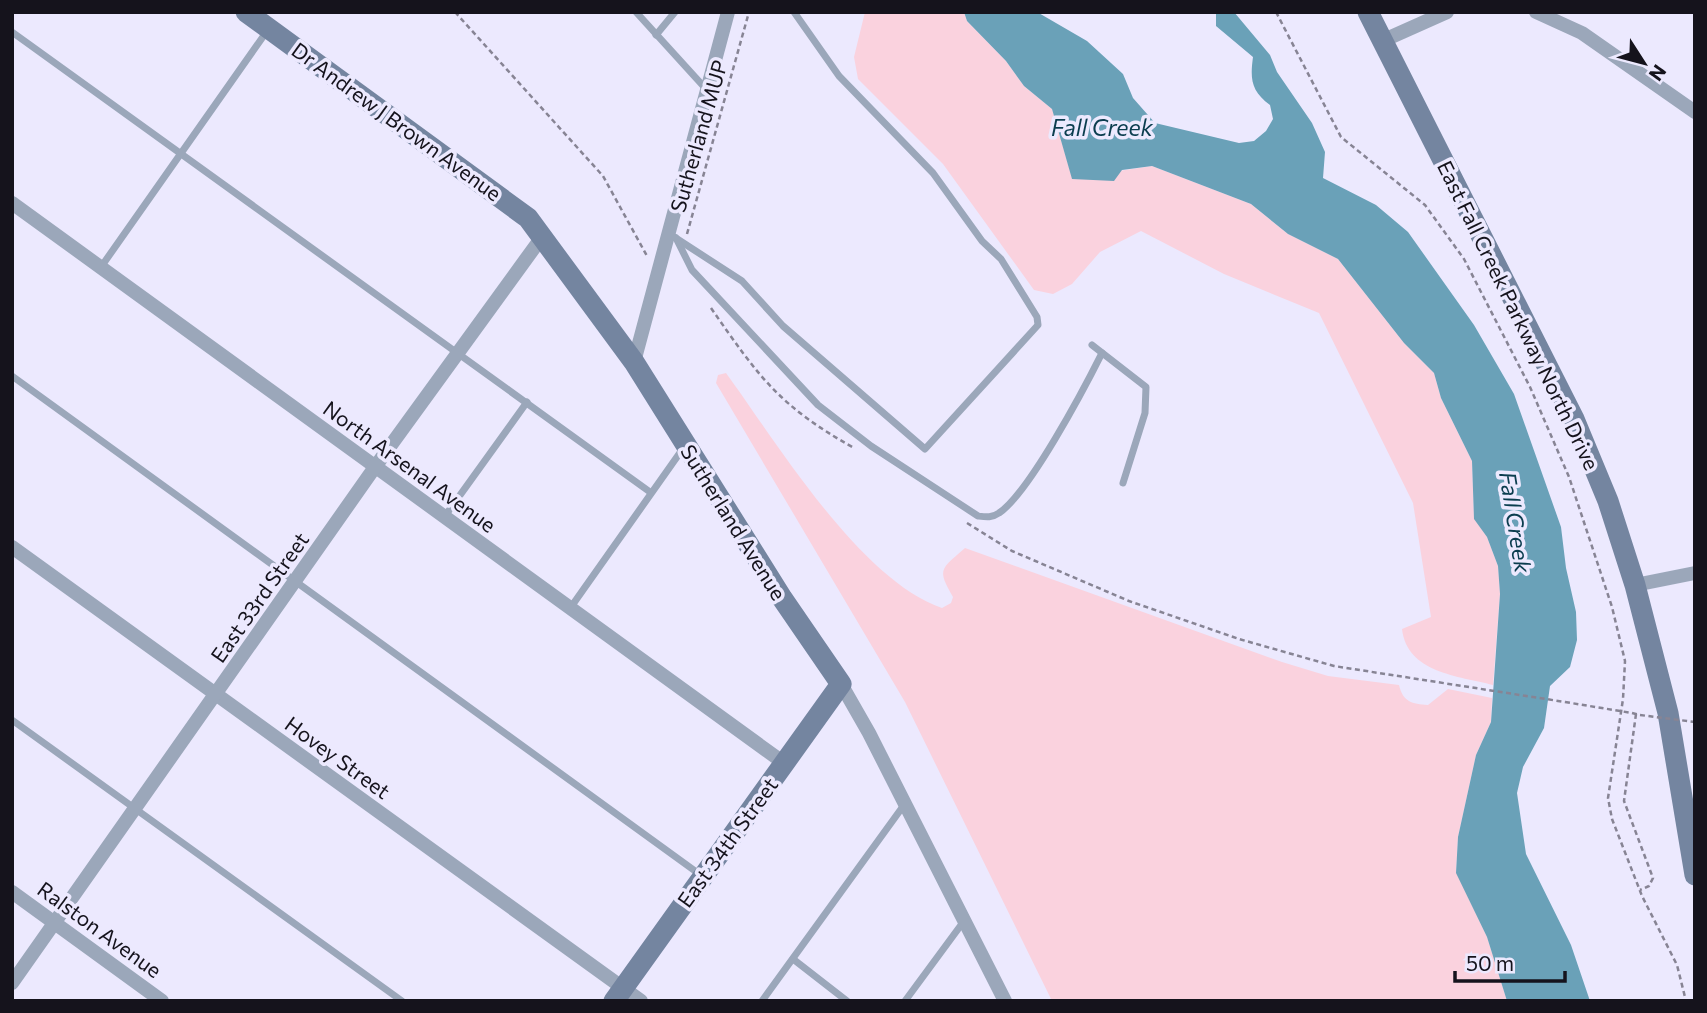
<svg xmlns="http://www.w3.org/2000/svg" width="1707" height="1013" font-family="Commissioner,sans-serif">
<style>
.green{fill:#fad2de}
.water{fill:#6aa1b8}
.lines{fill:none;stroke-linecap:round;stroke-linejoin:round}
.path{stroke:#878494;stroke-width:2.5;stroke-dasharray:5 3.5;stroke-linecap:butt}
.lane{stroke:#9ba7ba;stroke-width:7}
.street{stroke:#9ba7ba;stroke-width:14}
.secondary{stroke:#7485a0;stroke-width:21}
.path-bridge{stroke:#878494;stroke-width:2.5;stroke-dasharray:5 3.5;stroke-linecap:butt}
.labels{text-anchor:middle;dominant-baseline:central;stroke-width:7;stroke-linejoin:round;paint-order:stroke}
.street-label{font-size:21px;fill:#15131c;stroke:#ece9fe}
.water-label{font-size:23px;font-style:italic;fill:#0b3d4f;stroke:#ece9fe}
</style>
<rect width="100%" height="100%" fill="#ece9fe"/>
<g class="green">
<path d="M865 12H964L967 21 1006 61 1024 86 1052 109 1072 178 1152 166 1251 204 1288 234 1338 259 1404 343 1434 373 1441 398 1472 461 1474 518 1487 537 1498 566 1500 594 1493 685C1459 676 1407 673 1402 629L1431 617 1413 503 1319 313 1224 274 1141 231 1100 252 1072 284 1053 294 1034 290 943 164 858 79 854 57Z"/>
<path d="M726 373C777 443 860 580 942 608L951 603 953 597C937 569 940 570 965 548L1282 662 1328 676 1399 685C1403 702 1412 704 1428 705L1448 689 1492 698 1491 722 1476 755 1458 837 1456 872 1487 937 1507 1001H1052L905 702 716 383 718 375Z"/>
</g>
<path class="water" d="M964 12H1037L1087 41 1123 74 1133 98 1155 123 1239 143 1254 141 1266 131 1273 119 1270 105C1251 91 1250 79 1253 57L1216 26V12H1234L1270 55 1277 72 1312 123 1325 152 1323 178 1376 205 1408 232 1474 325 1514 394 1561 527 1566 568 1576 612 1577 640 1570 667 1550 686 1544 728 1523 767 1517 793 1526 854 1571 945 1590 1001H1507L1487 937 1456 873 1458 837 1476 755 1491 722 1500 594 1498 566 1487 537 1474 519 1472 461 1441 398 1434 373 1404 343 1338 259 1288 234 1251 204 1152 166 1122 170 1114 181 1072 179 1052 109 1024 86 1006 61 967 21Z"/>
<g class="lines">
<g class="path">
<path d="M455 12 603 176 647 256"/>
<path d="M1276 12 1341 137 1425 205 1464 259 1530 387 1569 477 1612 607 1625 661 1623 699 1608 798 1612 819 1642 896 1677 965 1686 1001"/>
<path d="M687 234 749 12"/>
<path d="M711 308C759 377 779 406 854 448"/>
<path d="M967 523 1012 551 1129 601 1239 639 1334 666 1565 702"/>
<path d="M1632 713 1640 715"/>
<path d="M1636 714 1624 801 1653 878 1649 886 1640 890"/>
</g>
<g class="lane">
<path d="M636 12 706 89"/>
<path d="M12 32 650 492"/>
<path d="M656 35 675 12"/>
<path d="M668 233 742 281 783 326 925 449 1038 325 1037 317 1001 259 982 241 933 173 839 76 794 12"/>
<path d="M676 238 692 270 818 405 871 446 978 516C986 517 992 518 999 513 1029 493 1084 389 1102 353"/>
<path d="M101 267 267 31"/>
<path d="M1092 345 1146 387 1145 413 1123 483"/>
<path d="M12 376 702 876"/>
<path d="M445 516 527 402"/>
<path d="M571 607 684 447"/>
<path d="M12 720 402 1001"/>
<path d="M793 959 847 1001"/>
<path d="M762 1001 904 805"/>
<path d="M905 1001 964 921"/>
</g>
<g class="street">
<path d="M1536 12 1582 33 1695 112"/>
<path d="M1382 41 1447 12"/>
<path d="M12 203 784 763"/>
<path d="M634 362 728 12"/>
<path d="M12 547 641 1001"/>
<path d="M1635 585 1695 573"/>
<path d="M841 684 869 733 1005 1001"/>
<path d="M12 892 162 1001"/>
<path d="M12 983 375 467 542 237"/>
</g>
<g class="secondary">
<path d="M246 12 528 218 634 362 782 598 841 684 614 1001"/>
<path d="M1368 12 1574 419 1608 501 1635 585 1668 713 1695 875"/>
</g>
<g class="path-bridge">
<path d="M1565 702 1632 713"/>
<path d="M1640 715 1695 722"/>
</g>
</g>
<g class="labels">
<g class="street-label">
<text transform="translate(397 121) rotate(36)">Dr Andrew J Brown Avenue</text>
<text transform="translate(698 136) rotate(-74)">Sutherland MUP</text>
<text transform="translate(1519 315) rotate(64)">East Fall Creek Parkway North Drive</text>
<text transform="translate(410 466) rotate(36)">North Arsenal Avenue</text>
<text transform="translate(734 522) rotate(58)">Sutherland Avenue</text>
<text transform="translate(259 597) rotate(-55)">East 33rd Street</text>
<text transform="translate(338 757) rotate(36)">Hovey Street</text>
<text transform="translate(727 842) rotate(-54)">East 34th Street</text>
<text transform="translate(100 929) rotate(36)">Ralston Avenue</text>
</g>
<g class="water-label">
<text x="1102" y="127">Fall Creek</text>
<text transform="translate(1516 522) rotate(81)">Fall Creek</text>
</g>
</g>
<rect width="1707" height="1013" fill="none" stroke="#15131c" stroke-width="28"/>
<g transform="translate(1644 63) rotate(126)" stroke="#ece9fe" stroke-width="5" paint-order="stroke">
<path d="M0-5L12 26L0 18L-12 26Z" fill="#15131c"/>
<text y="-10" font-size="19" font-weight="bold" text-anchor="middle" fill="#15131c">N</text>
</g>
<path d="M1455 971v10h110v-10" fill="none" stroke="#15131c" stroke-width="3.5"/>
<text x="1466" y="971" font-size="21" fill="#15131c" stroke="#ece9fe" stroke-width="5" paint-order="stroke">50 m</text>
</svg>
